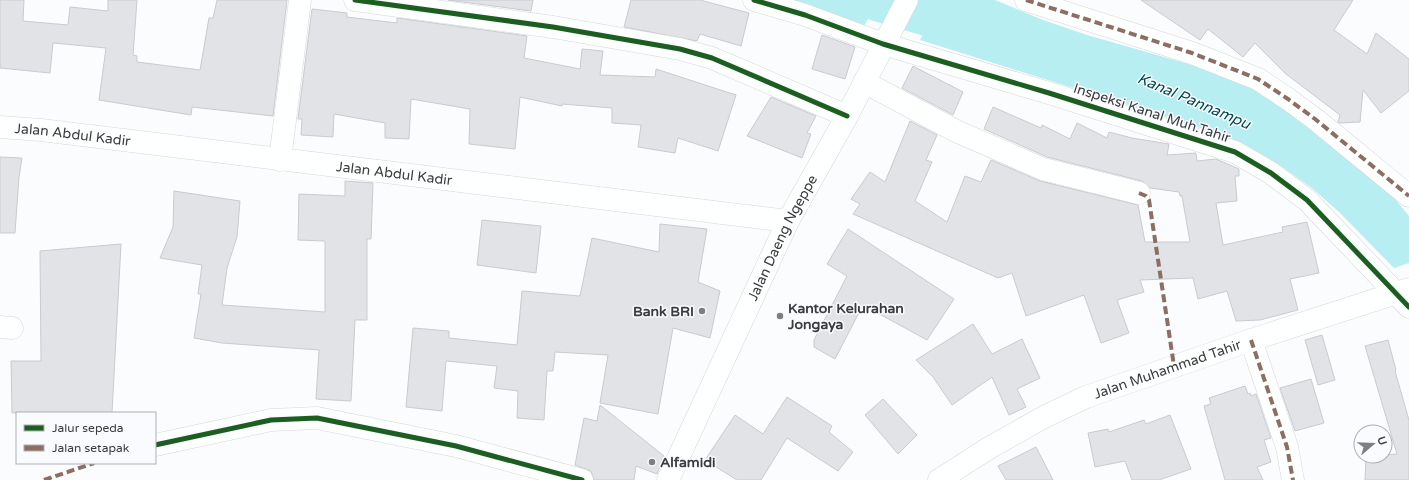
<svg xmlns="http://www.w3.org/2000/svg" width="1409" height="480" font-family="'Varela Round',sans-serif">
<style>
.water{fill:#b7eef1}
.lines{fill:none;stroke-linecap:round;stroke-linejoin:round}
.river{stroke:#b7eef1;stroke-width:43}
.building{fill:#e1e3e7;stroke:#cacbce}
.minor-casing{stroke:#d6d7da;stroke-width:23}
.major-casing{stroke:#d6d7da;stroke-width:23}
.minor{stroke:#feffff;stroke-width:22}
.major{stroke:#feffff;stroke-width:22}
.quiet{stroke:#8d6e63;stroke-width:4;stroke-dasharray:8 4;stroke-linecap:butt}
.cycleway-casing{stroke:#fafbff;stroke-width:8}
.cycleway{stroke:#1b5e20;stroke-width:5}
.poi-dot{fill:#7e7f82;stroke:#fafbff;stroke-width:1.5}
.labels{text-anchor:middle;dominant-baseline:central;stroke-width:3;stroke-linejoin:round;paint-order:stroke}
.street-label{font-size:14px;fill:#3b3c40;stroke:#fafbff}
.poi-label{font-size:14px;font-weight:bold;fill:#3b3c40;stroke:#fafbff;text-anchor:start}
.water-label{font-size:15px;font-style:italic;fill:#004a4e;stroke:#fafbff}
</style>
<rect width="100%" height="100%" fill="#fbfcfe"/>
<g class="water">
<path d="M783 0H879L862 29Z"/>
<path d="M941 0H995L1043 20 1087 35 1192 65 1260 92 1290 110 1385 187 1409 216V263L1394 268 1339 212 1313 189 1281 166 1223 135 920 40Z"/>
</g>
<g class="lines">
<path class="river" d="M878 0 989 33"/>
</g>
<g class="building">
<path d="M0 0H24L23 21 68 25 70 7 108 11V0H137L133 55 137 56V62L200 70 209 18H213L217 0H287L273 116 192 107 191 115 99 100 106 48 53 43 50 73 0 68Z"/>
<path d="M448 0H533L531 11Z"/>
<path d="M631 0H700L749 13 741 46 700 34 697 41 624 27Z"/>
<path d="M1141 0H1353L1334 30 1367 54 1376 33 1409 59V91L1381 113 1363 90 1360 122 1340 123 1338 122 1340 115 1286 74 1255 43 1243 57 1208 29 1200 40Z"/>
<path d="M312 9 347 13V17L397 23V18L527 36 524 58 580 69 582 49 603 51 600 75 655 77 656 69 736 95 718 151 678 138 675 153 638 147 641 125 612 123V108L562 104V106L520 97 515 149 469 144 470 109 411 99 409 139 385 138V123L334 114 333 137 301 135 302 119H298Z"/>
<path d="M822 35 855 47 845 79 812 69Z"/>
<path d="M913 66 963 92 953 115 902 88Z"/>
<path d="M771 97 816 116 807 133 811 134 802 158 747 136Z"/>
<path d="M993 107 1041 128 1042 125 1070 139 1077 123 1107 138 1109 132 1132 138 1169 144 1167 155 1196 153 1197 161 1216 159 1239 169V176H1235L1237 201 1216 203 1223 245 1283 232 1282 227 1307 222 1319 273 1290 279 1298 310 1260 320 1236 321 1227 291 1198 299 1193 278 1140 280 1144 292 1117 300 1129 333 1101 343 1084 295 1026 316 1012 273 998 278 853 214 860 204 851 199 870 172 885 182 910 121 937 135 926 160 932 162 915 201 947 222 965 176 981 182 991 160 1040 181 1138 205 1145 242H1190L1182 196H1180L1179 192 1150 188 1142 181 1047 157 984 129Z"/>
<path d="M0 157 22 158 19 177 15 233H0Z"/>
<path d="M345 181 373 183 371 239H367V320H355L351 401 316 399 319 350 222 343 194 338 201 294H198L202 265 160 258 173 227 174 191 240 201 237 237 227 268 222 305 325 312V241L298 240 299 194 345 196Z"/>
<path d="M482 220 541 226 536 273 477 265Z"/>
<path d="M660 224 707 229 698 282 720 291 710 338 673 328 658 414 600 403 608 355 555 352 553 371H547L544 420 517 418 518 391 494 388 497 366 446 361 442 411 406 407 413 328 449 331V338L517 345 522 291 580 296 592 238 659 252Z"/>
<path d="M848 229 954 299 927 340 863 305 835 359 814 347V340L847 276 827 264Z"/>
<path d="M121 244 112 413H12L11 361H41L40 251Z"/>
<path d="M973 324 992 354 1022 339 1040 378 1017 389 1026 407 1009 415 992 377 952 405 933 377 916 360Z"/>
<path d="M1322 335 1335 380 1318 385 1305 340Z"/>
<path d="M1388 340 1396 370 1395 371 1409 420V480H1365L1366 456 1397 454 1365 346Z"/>
<path d="M1311 379 1324 423 1295 431 1280 388Z"/>
<path d="M1245 386 1248 394 1250 393 1251 396 1256 394 1271 438 1264 440 1271 462 1257 467 1263 480H1225L1204 406 1211 404 1209 398Z"/>
<path d="M787 397 832 426 829 432 853 452 838 471 787 438 761 480H737L705 460 735 415 763 434Z"/>
<path d="M883 399 917 435 898 454 865 415Z"/>
<path d="M600 405 664 456 657 474 636 466 634 480H594L591 471 575 465 584 418 597 421Z"/>
<path d="M1170 415 1191 469 1159 480H1132L1125 461 1095 467 1088 433 1108 429 1109 432 1144 420 1146 424Z"/>
<path d="M1036 447 1053 480H1006L998 466Z"/>
</g>
<g class="lines">
<defs>
<g id="minor">
<path d="M355 0 553 27 680 49 712 58 847 116"/>
<path d="M754 0 805 15 883 44 1049 93 1235 152 1271 173 1307 200 1409 307"/>
<path d="M1026 0 1192 53 1258 79 1288 99 1315 119 1409 196"/>
<path d="M864 82 956 131 1043 169 1139 193"/>
<path d="M280 160 300 0"/>
<path d="M0 327 12 328"/>
<path d="M1251 340 1287 447 1293 480"/>
<path d="M155 445 271 420 317 418 456 446 582 480"/>
</g>
<g id="major">
<path id="s1" d="M0 127 41 130 788 221"/>
<path id="s2" d="M668 480 788 221 847 116 907 0"/>
<path id="s3" d="M939 480 989 448 1044 417 1086 397 1251 340 1409 289"/>
</g>
</defs>
<use href="#minor" class="minor-casing"/>
<use href="#major" class="major-casing"/>
<use href="#minor" class="minor"/>
<use href="#major" class="major"/>
<g class="quiet">
<path d="M1026 0 1192 53 1258 79 1288 99 1315 119 1409 196"/>
<path d="M1139 193 1146 196 1149 200 1174 366"/>
<path d="M1251 340 1287 447 1293 480"/>
<path d="M44 480 94 463"/>
</g>
<defs>
<g id="cycleway">
<path d="M355 0 553 27 680 49 712 58 847 116"/>
<path d="M754 0 805 15 883 44 1049 93 1235 152 1271 173 1307 200 1409 307"/>
<path d="M155 445 271 420 317 418 456 446 582 480"/>
</g>
</defs>
<use href="#cycleway" class="cycleway-casing"/>
<use href="#cycleway" class="cycleway"/>
</g>
<g class="poi-dot">
<circle cx="702" cy="311" r="4"/>
<circle cx="780" cy="316" r="4"/>
<circle cx="652" cy="462" r="4"/>
</g>
<g class="labels">
<g class="street-label">
<text transform="translate(1152 113) rotate(18)">Inspeksi Kanal Muh.Tahir</text>
<text stroke="none"><textPath href="#s1" startOffset="73">Jalan Abdul Kadir</textPath></text>
<text stroke="none"><textPath href="#s1" startOffset="397">Jalan Abdul Kadir</textPath></text>
<text stroke="none"><textPath href="#s2" startOffset="268">Jalan Daeng Ngeppe</textPath></text>
<text stroke="none"><textPath href="#s3" startOffset="255">Jalan Muhammad Tahir</textPath></text>
</g>
<g class="poi-label">
<text x="788" y="308">Kantor Kelurahan<tspan x="788" dy="16">Jongaya</tspan></text>
<text x="694" y="311" text-anchor="end">Bank BRI</text>
<text x="660" y="462">Alfamidi</text>
</g>
<g class="water-label">
<text transform="translate(1194 101) rotate(23)">Kanal Pannampu</text>
</g>
</g>
<rect x="16" y="412" width="140" height="52" fill="#fafbff" stroke="#aeafb3"/>
<rect x="24" y="425" width="20" height="6" fill="#1b5e20" stroke="#aeafb3"/>
<text x="52" y="432" font-size="12" fill="#3b3c40">Jalur sepeda</text>
<rect x="24" y="445" width="20" height="6" fill="#8d6e63" stroke="#aeafb3"/>
<text x="52" y="452" font-size="12" fill="#3b3c40">Jalan setapak</text>
<g transform="translate(1373 444) rotate(71)"><circle r="19" fill="#fafbff" stroke="#aeafb3"/>
<path d="M0-3L7 15L0 10L-7 15Z" fill="#7e7f82"/>
<text y="-6" font-size="11" font-weight="bold" text-anchor="middle" fill="#3b3c40">U</text>
</g>
</svg>
